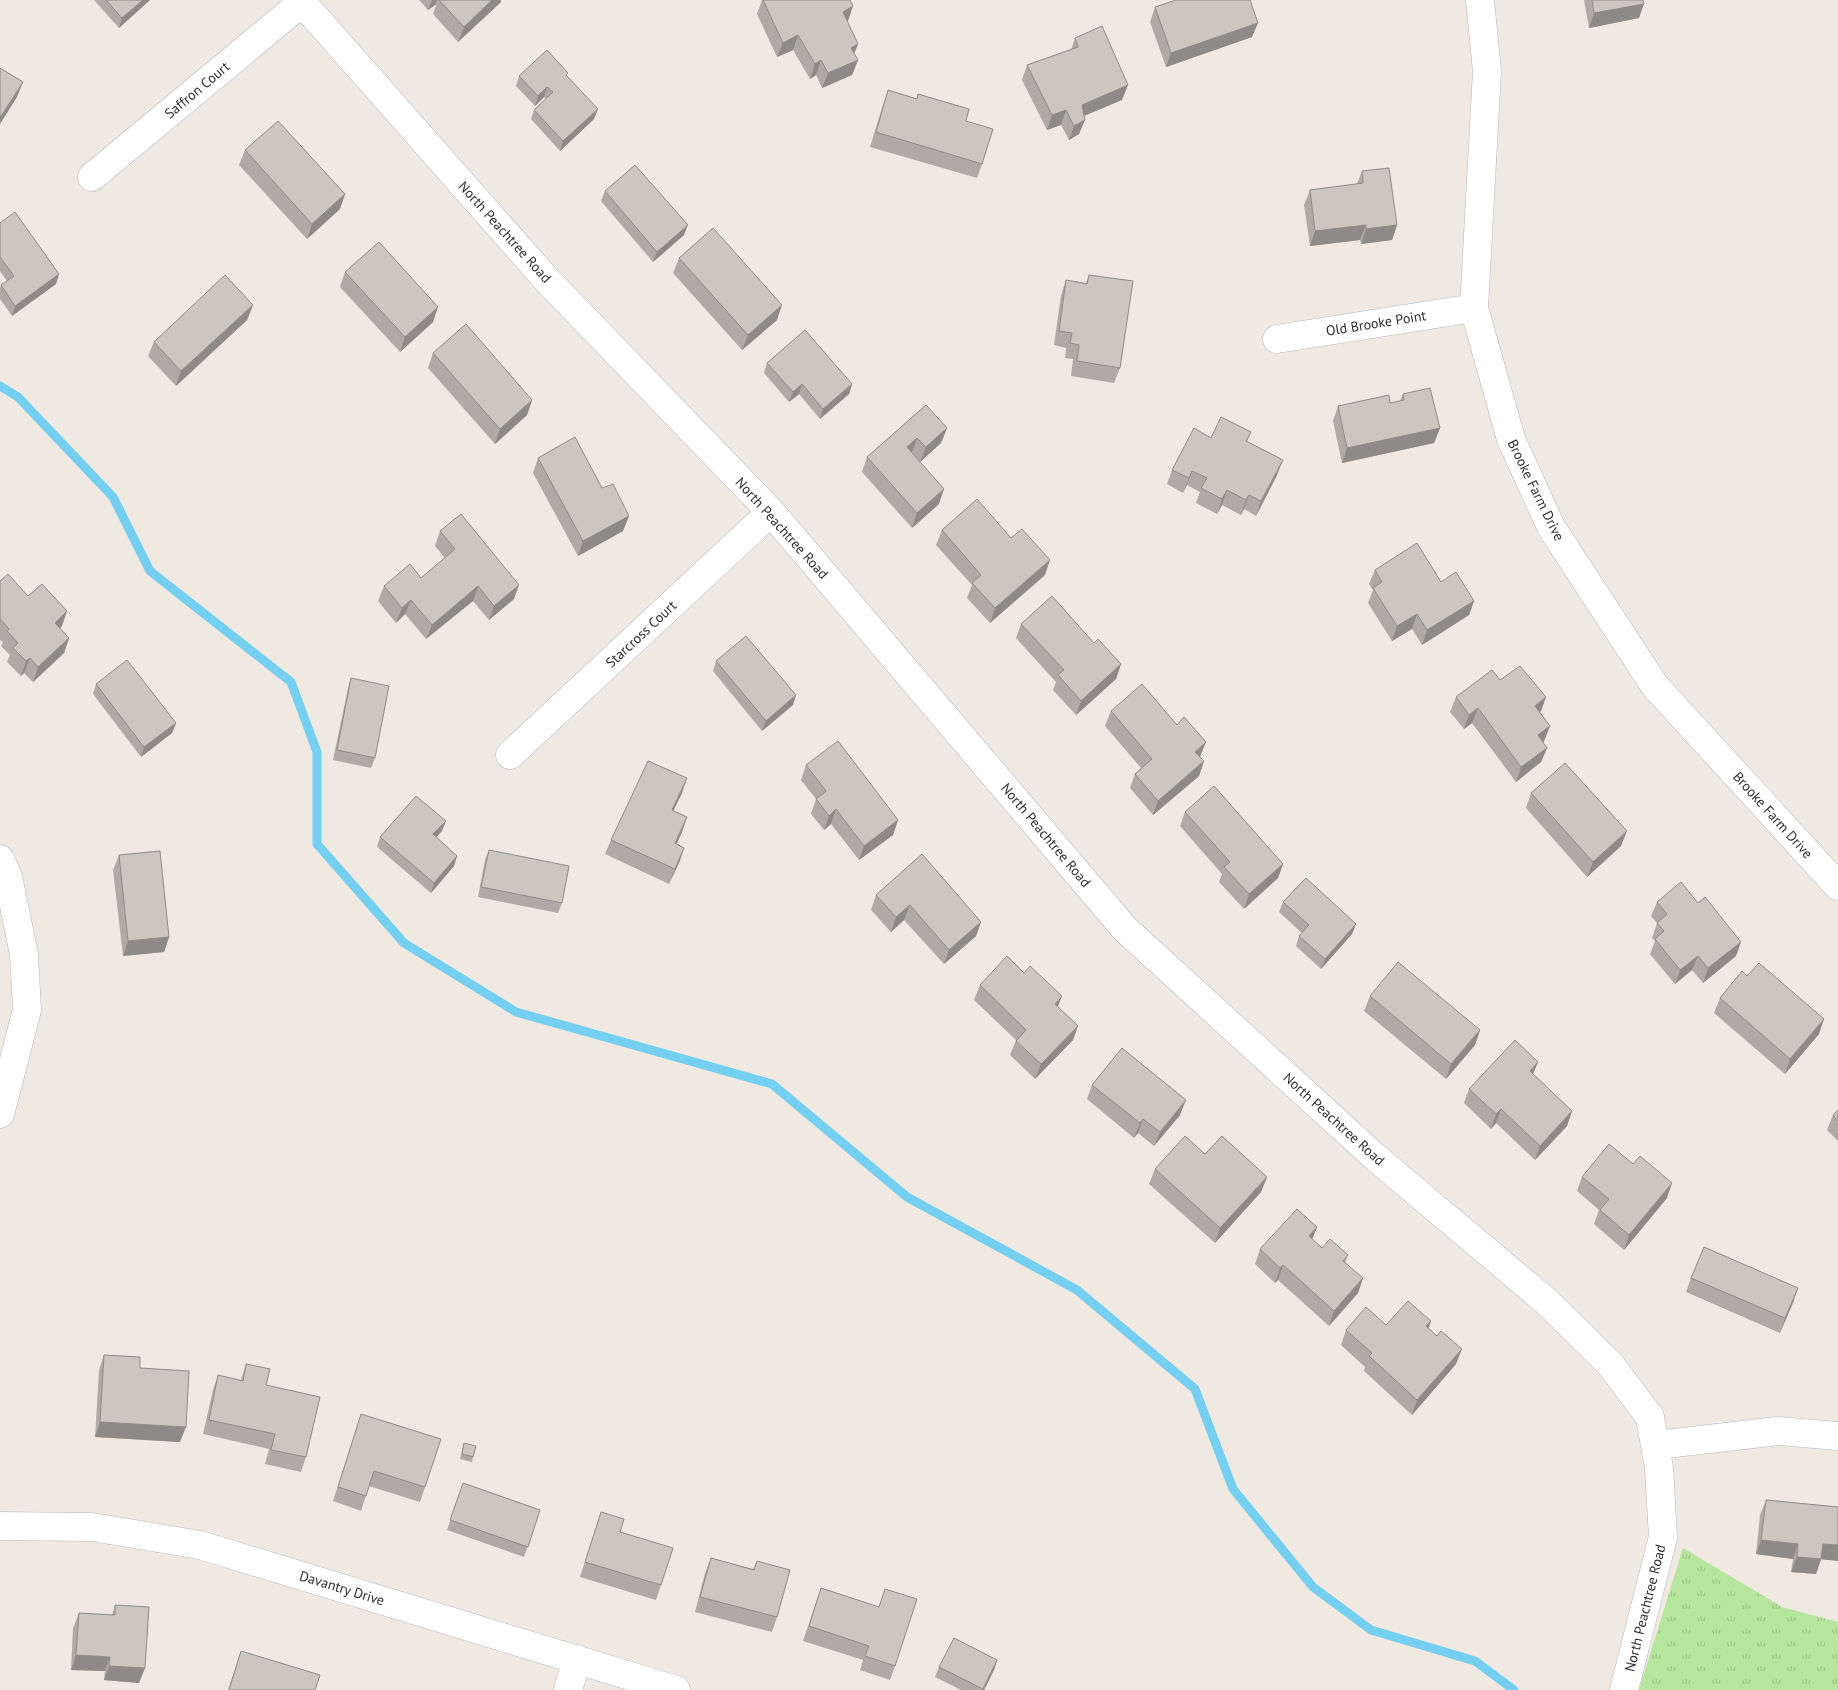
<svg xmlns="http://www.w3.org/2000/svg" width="1838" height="1690" font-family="'PT Sans',sans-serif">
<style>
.grass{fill:url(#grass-tufts)}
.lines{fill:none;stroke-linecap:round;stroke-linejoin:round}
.stream{stroke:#75cff0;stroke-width:9}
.street-casing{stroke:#b4b7c1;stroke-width:29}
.street{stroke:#fff;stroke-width:28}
.wall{fill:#afaba4}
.shaded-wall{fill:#8e8b86}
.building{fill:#cbc7bf;stroke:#8e8b86}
.labels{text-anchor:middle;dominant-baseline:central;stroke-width:4;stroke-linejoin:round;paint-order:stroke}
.street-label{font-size:14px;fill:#2e2e2e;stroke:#fff}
</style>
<defs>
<pattern id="grass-tufts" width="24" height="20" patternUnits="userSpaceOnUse" patternTransform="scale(1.25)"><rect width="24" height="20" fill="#b6e59e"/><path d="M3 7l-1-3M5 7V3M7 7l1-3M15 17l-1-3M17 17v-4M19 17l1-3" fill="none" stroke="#9dc588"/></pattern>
</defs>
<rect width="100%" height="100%" fill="#efe9e1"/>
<path class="grass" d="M1683 1548 1782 1607 1838 1622V1690H1639Z"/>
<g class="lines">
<path class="stream" d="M0 386 18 397 113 497 150 571 291 682 317 752V844L404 943 516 1012 772 1084 907 1197 1077 1290 1195 1389 1233 1489 1313 1587 1371 1630 1475 1661 1514 1690"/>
<defs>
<g id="street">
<path d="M300 0 547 280 771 512 1125 929 1375 1157 1547 1302 1610 1364 1650 1417 1659 1468 1663 1537 1624 1690"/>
<path d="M1480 0 1487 71 1474 308 1511 439 1551 527 1655 686 1838 886"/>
<path d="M92 177 305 0"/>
<path d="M1277 339 1474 308"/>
<path d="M510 755 771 512"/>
<path d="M0 859 8 877 24 954 27 1010 0 1114"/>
<path d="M1657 1445 1778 1431 1838 1436"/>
<path d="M0 1526 92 1527 200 1545 676 1690"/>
<path d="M568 1690 577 1659"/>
</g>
</defs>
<use href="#street" class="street-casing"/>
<use href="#street" class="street"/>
</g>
<g class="wall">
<path d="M94 0H150L119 28Z"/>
<path d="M419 0H501V2L458 42 433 14 436 6 435 5 428 10Z"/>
<path d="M762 0H850L847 21 858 44 854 54 858 60 852 75 822 88 816 75 810 79 793 50 777 57 757 14Z"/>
<path d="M1584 0H1643L1639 18 1589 28Z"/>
<path d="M1155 7 1252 37 1166 67 1150 22Z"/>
<path d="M1075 38 1122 100 1084 116 1079 134 1069 140 1061 125 1047 130 1022 80 1027 65 1071 50Z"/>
<path d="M519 76H567L594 119 560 151 531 119 534 110 546 99 544 97 535 106 516 86Z"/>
<path d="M888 90 916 99 918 94 966 121 982 164 977 178 870 147 883 105Z"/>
<path d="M245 150 345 194 340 209 307 239 239 165Z"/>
<path d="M1362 171 1397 225 1392 240 1361 244 1360 240 1310 246 1304 205 1310 190 1357 184Z"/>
<path d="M605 191 684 235 653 262 601 201Z"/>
<path d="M0 223 56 284 12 316 0 299V288L1 285 7 281 0 271Z"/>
<path d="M679 258 777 320 742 350 673 273Z"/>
<path d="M345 272 433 322 400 352 340 287Z"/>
<path d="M1089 275 1120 368 1114 383 1071 376 1073 359 1065 358 1066 348 1054 345 1061 295 1066 280 1086 283Z"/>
<path d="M253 305 247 320 176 386 148 356 154 342Z"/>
<path d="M433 353 532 400 527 415 495 444 428 368Z"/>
<path d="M767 363 852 384 849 394 820 419 799 394 789 402 764 373Z"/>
<path d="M1403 394 1440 428 1434 443 1342 463 1333 421 1338 406 1390 403 1400 401Z"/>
<path d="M926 405 947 428 941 443 920 462 912 452 911 453 939 504 912 528 862 472 867 457Z"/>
<path d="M1251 432 1247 442 1277 475 1256 516 1244 509 1241 515 1222 505 1217 514 1196 503 1200 492 1187 485 1183 493 1167 484 1172 470 1211 438Z"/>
<path d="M538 458 602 488 629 516 623 531 578 556 533 473Z"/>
<path d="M942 530 1011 538 1045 575 990 623 967 598 972 585 936 545Z"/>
<path d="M440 531 514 599 489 620 473 601 426 639 405 614 396 623 378 601 384 586 421 578 445 558 435 546Z"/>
<path d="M1375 570 1441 582 1474 601 1469 615 1422 645 1412 629 1392 641 1368 603 1373 590 1369 584Z"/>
<path d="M0 581 28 596 62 626 60 628 69 638 64 653 33 682 24 673 21 676 7 662 10 655 1 646 3 642 0 640Z"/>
<path d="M1021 624 1094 643 1121 664 1116 679 1076 715 1053 690 1056 682 1016 638Z"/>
<path d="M716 661 796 695 793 705 762 731 713 671Z"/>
<path d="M351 678 375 758 371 768 333 760 348 688Z"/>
<path d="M96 684 176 723 172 733 141 757 93 694Z"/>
<path d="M1456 697H1546L1540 712 1550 726 1544 741 1543 742 1547 748 1541 762 1516 782 1472 723 1464 729 1450 712Z"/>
<path d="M1111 711 1200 757 1204 761 1199 776 1153 815 1130 788 1135 774 1141 768 1105 726Z"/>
<path d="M806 765 898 820 893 835 859 860 831 824 824 830 811 814 816 799 801 780Z"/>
<path d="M682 793 673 810 682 832 676 844 684 848 679 863 669 884 605 854 611 840Z"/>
<path d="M1531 793 1621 846 1587 877 1526 808Z"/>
<path d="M1185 812 1283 864 1278 878 1244 909 1219 882 1222 874 1180 826Z"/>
<path d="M442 831 436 837 457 856 454 866 431 893 377 847 380 837Z"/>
<path d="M489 850 562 903 558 913 478 897 485 860Z"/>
<path d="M119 855 169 937 164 952 123 956 113 870Z"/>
<path d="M876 895 981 922 976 936 944 964 904 920 891 932 871 910Z"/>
<path d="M1283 902 1356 924 1352 934 1321 969 1296 946 1299 936 1302 933 1279 912Z"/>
<path d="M1657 902 1736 956 1703 983 1692 970 1675 984 1650 954 1655 941 1652 938 1657 923 1651 916Z"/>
<path d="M980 985 1058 1007 1078 1026 1073 1040 1035 1079 1010 1055 1016 1040 974 1000Z"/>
<path d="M1370 996 1480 1030 1475 1045 1446 1079 1364 1011Z"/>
<path d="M1720 998 1819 1034 1785 1074 1714 1013Z"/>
<path d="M1538 1062 1533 1074 1572 1111 1567 1126 1535 1160 1496 1123 1491 1129 1464 1103 1469 1089Z"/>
<path d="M1092 1085 1180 1115 1154 1146 1138 1133 1134 1138 1087 1099Z"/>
<path d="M1838 1110V1141L1827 1130 1833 1115Z"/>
<path d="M1205 1154 1267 1177 1261 1192 1215 1243 1149 1184 1155 1169Z"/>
<path d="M1582 1177 1667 1198 1624 1250 1594 1224 1599 1210 1577 1191Z"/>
<path d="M1317 1227 1312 1239 1322 1248 1348 1255 1345 1263 1363 1278 1358 1293 1329 1326 1278 1280 1275 1283 1255 1264 1260 1249Z"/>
<path d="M1691 1278 1798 1288 1780 1333 1686 1292Z"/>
<path d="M1386 1325 1429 1329 1456 1364 1412 1415 1364 1371 1365 1367 1341 1345 1346 1330Z"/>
<path d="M104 1355 140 1368 180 1442 95 1437 99 1370Z"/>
<path d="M246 1364 266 1385 306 1457 301 1472 265 1464 269 1449 203 1434 213 1390 218 1375 241 1380Z"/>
<path d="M361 1414 425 1487 420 1502 369 1486 361 1511 333 1501Z"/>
<path d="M464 1443 473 1457 472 1462 460 1459Z"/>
<path d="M463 1483 540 1510 524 1557 447 1530Z"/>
<path d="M1766 1500 1821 1559 1816 1574 1791 1572 1793 1559 1756 1554 1760 1515Z"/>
<path d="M601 1512 620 1532 661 1585 656 1600 580 1577Z"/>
<path d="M711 1558 753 1569 757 1561 777 1617 772 1632 695 1612 705 1573Z"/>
<path d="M821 1588 895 1666 890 1680 860 1670 863 1660 803 1641Z"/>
<path d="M115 1605 145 1668 139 1683 104 1680 105 1671 71 1670 73 1628 79 1613 112 1615Z"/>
<path d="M241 1651 315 1690H228Z"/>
<path d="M997 1660 994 1670 984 1690H961L935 1677 939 1667Z"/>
</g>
<g class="shaded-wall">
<path d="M143 0H150L119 28 122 18Z"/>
<path d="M432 0H437L435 5 428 10Z"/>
<path d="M492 0H501V2L458 42 464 27Z"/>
<path d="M1644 4 1639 18 1589 28 1594 13Z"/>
<path d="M853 6 848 21 838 27 843 12Z"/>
<path d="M1258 23 1252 37 1166 67 1171 53Z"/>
<path d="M798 35 793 50 777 57 783 43Z"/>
<path d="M858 44 852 58 851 48Z"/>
<path d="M821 60 816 75 810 79 815 64Z"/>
<path d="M858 60 852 75 822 88 828 73Z"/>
<path d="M23 82 17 97 0 124V118Z"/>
<path d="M1128 85 1122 100 1076 119 1082 105Z"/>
<path d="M547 87 544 97 535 106 538 96Z"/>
<path d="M598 109 594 119 560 151 563 141Z"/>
<path d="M1066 110 1061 125 1047 130 1052 115Z"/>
<path d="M1085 120 1079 134 1069 140 1074 126Z"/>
<path d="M345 194 340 209 307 239 312 224Z"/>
<path d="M688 225 684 235 653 262 657 252Z"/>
<path d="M1366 225 1360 240 1310 246 1315 231Z"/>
<path d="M1397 225 1392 240 1361 244 1366 229Z"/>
<path d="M59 274 56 284 12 316 15 306Z"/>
<path d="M253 305 247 320 176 386 181 371Z"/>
<path d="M782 305 777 320 742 350 748 335Z"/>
<path d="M438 307 433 322 400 352 405 337Z"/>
<path d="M802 384 799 394 789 402 793 392Z"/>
<path d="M852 384 849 394 820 419 823 409Z"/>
<path d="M532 400 527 415 495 444 500 429Z"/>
<path d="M947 428 941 443 920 462 926 447Z"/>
<path d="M1440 428 1434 443 1342 463 1347 448Z"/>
<path d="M917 438 912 452 901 462 907 447Z"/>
<path d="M1283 460 1277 475 1256 516 1261 501Z"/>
<path d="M1192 471 1187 485 1183 493 1189 478Z"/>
<path d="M944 489 939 504 912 528 917 513Z"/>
<path d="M1227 490 1222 505 1217 514 1222 499Z"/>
<path d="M1249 495 1244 509 1241 515 1246 500Z"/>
<path d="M629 516 623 531 578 556 583 541Z"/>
<path d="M1050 560 1045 575 990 623 995 608Z"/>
<path d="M519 585 514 599 489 620 494 606Z"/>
<path d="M478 586 473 601 426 639 432 625Z"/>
<path d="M411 600 405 614 396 623 402 608Z"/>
<path d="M1474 601 1469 615 1422 645 1427 630Z"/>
<path d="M67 611 62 626 50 638 55 623Z"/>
<path d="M1417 614 1412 629 1392 641 1397 626Z"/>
<path d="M69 638 64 653 33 682 38 667Z"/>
<path d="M30 658 24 673 21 676 26 661Z"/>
<path d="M1121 664 1116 679 1076 715 1081 701Z"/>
<path d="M796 695 793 705 762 731 766 721Z"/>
<path d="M1546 697 1541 711 1530 721 1535 706Z"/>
<path d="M1478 708 1472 723 1464 729 1469 715Z"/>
<path d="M176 723 172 733 141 757 144 747Z"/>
<path d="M1550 726 1544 741 1533 750 1538 735Z"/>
<path d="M1206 742 1200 757 1195 752Z"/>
<path d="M1547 748 1541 762 1516 782 1521 767Z"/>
<path d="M1204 761 1199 776 1153 815 1158 801Z"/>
<path d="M687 778 682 793 667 824 672 810Z"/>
<path d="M836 809 831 824 824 830 829 816Z"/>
<path d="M687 817 682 832 670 858 675 843Z"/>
<path d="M898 820 893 835 859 860 864 846Z"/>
<path d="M446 821 442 831 430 844 433 834Z"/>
<path d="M1627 831 1621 846 1587 877 1593 862Z"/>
<path d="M684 848 679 863 669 884 675 869Z"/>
<path d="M457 856 454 866 431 893 434 883Z"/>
<path d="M1283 864 1278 878 1244 909 1249 894Z"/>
<path d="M910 905 904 920 891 932 896 917Z"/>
<path d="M981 922 976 936 944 964 949 950Z"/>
<path d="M1356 924 1352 934 1321 969 1325 959Z"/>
<path d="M169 937 164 952 123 956 128 941Z"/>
<path d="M1741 942 1736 956 1703 983 1708 968Z"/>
<path d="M1698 956 1692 970 1675 984 1680 970Z"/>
<path d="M1062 996 1056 1011 1055 1004Z"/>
<path d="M1824 1019 1819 1034 1785 1074 1790 1059Z"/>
<path d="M1078 1026 1073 1040 1035 1079 1041 1064Z"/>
<path d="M1480 1030 1475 1045 1446 1079 1451 1064Z"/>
<path d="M1538 1062 1532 1076 1530 1071Z"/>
<path d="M1186 1100 1180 1115 1154 1146 1160 1132Z"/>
<path d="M1501 1109 1496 1123 1491 1129 1496 1114Z"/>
<path d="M1572 1111 1567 1126 1535 1160 1540 1146Z"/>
<path d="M1143 1119 1138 1133 1134 1138 1140 1123Z"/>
<path d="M1267 1177 1261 1192 1215 1243 1220 1228Z"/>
<path d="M1672 1183 1667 1198 1624 1250 1629 1235Z"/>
<path d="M1317 1227 1311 1242 1309 1236Z"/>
<path d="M1283 1265 1278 1280 1275 1283 1280 1268Z"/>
<path d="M1363 1278 1358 1293 1329 1326 1334 1311Z"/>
<path d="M1798 1288 1793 1303 1780 1333 1785 1318Z"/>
<path d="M1431 1321 1426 1336V1326Z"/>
<path d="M1462 1349 1456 1364 1412 1415 1417 1400Z"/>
<path d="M100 1422 186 1427 180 1442 95 1437Z"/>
<path d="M1761 1540 1798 1544 1793 1559 1756 1554Z"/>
<path d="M1823 1544 1838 1545V1561L1818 1559Z"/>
<path d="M1797 1557 1821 1559 1816 1574 1791 1572Z"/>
<path d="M76 1655 110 1657 105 1671 71 1670Z"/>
<path d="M997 1660 994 1670 984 1690H983Z"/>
<path d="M109 1666 145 1668 139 1683 104 1680Z"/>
</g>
<g class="building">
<path d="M106 0H143L122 18Z"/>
<path d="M439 0H492L464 27Z"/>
<path d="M763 0H850L853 6 843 12 858 44 851 48 858 60 828 73 821 60 815 64 798 35 783 43Z"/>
<path d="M1176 0H1250L1258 23 1171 53 1155 7Z"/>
<path d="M1592 0H1643L1644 4 1594 13Z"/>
<path d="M1102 26 1128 85 1082 105 1085 120 1074 126 1066 110 1052 115 1027 65 1078 47 1075 38Z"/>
<path d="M547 50 568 73 566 75 598 109 563 141 534 110 553 92 547 87 538 96 519 76Z"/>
<path d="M0 68 23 82 0 118Z"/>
<path d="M888 90 917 99 918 94 969 109 966 121 993 129 982 164 876 132Z"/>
<path d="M278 121 345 194 312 224 245 150Z"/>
<path d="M635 165 688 225 657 252 605 191Z"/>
<path d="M1389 168 1397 225 1366 229V225L1315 231 1310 190 1363 183 1362 171Z"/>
<path d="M15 212 59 274 15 306 1 285 14 276 0 257V223Z"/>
<path d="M713 228 782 305 748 335 679 258Z"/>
<path d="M379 242 438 307 405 337 345 272Z"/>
<path d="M225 275 253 305 181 371 154 342Z"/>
<path d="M1089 275 1133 281 1120 368 1077 361 1079 345 1070 343 1072 333 1059 331 1066 280 1087 284Z"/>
<path d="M466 324 532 400 500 429 433 353Z"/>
<path d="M805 330 852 384 823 409 802 384 793 392 767 363Z"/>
<path d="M1430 388 1440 428 1347 448 1338 406 1389 395 1390 403 1404 400 1403 394Z"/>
<path d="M926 405 947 428 926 447 917 438 907 447 944 489 917 513 867 457Z"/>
<path d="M1221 417 1251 432 1246 441 1283 460 1261 501 1249 495 1246 500 1227 490 1222 499 1201 488 1207 478 1192 471 1189 478 1172 470 1194 428 1211 438Z"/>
<path d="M575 437 602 488 613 484 629 516 583 541 538 458Z"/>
<path d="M977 499 1011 538 1022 529 1050 560 995 608 972 583 981 575 942 530Z"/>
<path d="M461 514 519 585 494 606 478 586 432 625 411 600 402 608 384 586 410 564 421 578 455 549 440 531Z"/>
<path d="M1417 543 1441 582 1456 572 1474 601 1427 630 1417 614 1397 626 1373 588 1382 582 1375 570Z"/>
<path d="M8 574 28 596 42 584 67 611 55 623 69 638 38 667 30 658 26 661 13 648 18 643 7 631 9 629 0 619V581Z"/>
<path d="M1052 596 1094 643 1098 639 1121 664 1081 701 1058 675 1064 670 1021 624Z"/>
<path d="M746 636 796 695 766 721 716 661Z"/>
<path d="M127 660 176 723 144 747 96 684Z"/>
<path d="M1520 666 1546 697 1535 706 1550 726 1538 735 1547 748 1521 767 1478 708 1469 715 1456 697 1492 670 1500 680Z"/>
<path d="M351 678 389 686 375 758 337 750Z"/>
<path d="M1142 684 1177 725 1184 717 1206 742 1195 752 1204 761 1158 801 1135 774 1152 759 1111 711Z"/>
<path d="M838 741 898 820 864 846 836 809 829 816 816 799 826 791 806 765Z"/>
<path d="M648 761 687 778 672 810 687 817 675 843 684 848 675 869 611 840Z"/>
<path d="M1565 763 1627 831 1593 862 1531 793Z"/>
<path d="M1214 786 1283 864 1249 894 1224 867 1230 862 1185 812Z"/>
<path d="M416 796 446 821 433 834 457 856 434 883 380 837Z"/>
<path d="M489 850 569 866 562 903 481 887Z"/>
<path d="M160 851 169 937 128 941 119 855Z"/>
<path d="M922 854 981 922 949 950 910 905 896 917 876 895Z"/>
<path d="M1306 878 1356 924 1325 959 1299 936 1309 925 1283 902Z"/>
<path d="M1681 882 1698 903 1705 897 1741 942 1708 968 1698 956 1680 970 1655 939 1664 931 1657 923 1667 914 1657 902Z"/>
<path d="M1007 956 1024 973 1030 966 1062 996 1055 1004 1078 1026 1041 1064 1016 1041 1026 1030 980 985Z"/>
<path d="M1398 962 1480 1030 1451 1064 1370 996Z"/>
<path d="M1759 963 1824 1019 1790 1059 1720 998 1742 971 1747 976Z"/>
<path d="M1515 1040 1538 1062 1530 1071 1572 1111 1540 1146 1501 1109 1496 1114 1469 1089Z"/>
<path d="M1122 1048 1186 1100 1160 1132 1143 1119 1140 1123 1092 1085Z"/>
<path d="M1838 1110V1121L1833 1115Z"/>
<path d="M1185 1136 1205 1154 1222 1136 1267 1177 1220 1228 1155 1169Z"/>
<path d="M1609 1144 1633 1164 1640 1156 1672 1183 1629 1235 1600 1210 1609 1199 1582 1177Z"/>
<path d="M1297 1209 1317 1227 1309 1236 1322 1248 1330 1239 1348 1255 1343 1261 1363 1278 1334 1311 1283 1265 1280 1268 1260 1249Z"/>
<path d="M1704 1247 1798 1288 1785 1318 1691 1278Z"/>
<path d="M1408 1301 1431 1321 1426 1326 1437 1336 1441 1331 1462 1349 1417 1400 1369 1356 1372 1353 1346 1330 1366 1307 1386 1325Z"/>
<path d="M104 1355 140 1357V1368L189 1371 186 1427 100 1422Z"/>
<path d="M246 1364 270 1369 266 1385 320 1397 306 1457 271 1450 275 1434 209 1420 218 1375 243 1381Z"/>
<path d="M361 1414 441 1439 425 1487 374 1471 366 1496 338 1487Z"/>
<path d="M464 1443 476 1446 473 1457 462 1454Z"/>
<path d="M463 1483 540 1510 528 1547 450 1520Z"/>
<path d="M1766 1500 1838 1507V1545L1823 1544 1821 1559 1797 1557 1798 1544 1761 1540Z"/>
<path d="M601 1512 624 1519 620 1532 673 1548 661 1585 585 1562Z"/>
<path d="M711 1558 754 1570 757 1561 790 1570 777 1617 700 1597Z"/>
<path d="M821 1588 879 1607 885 1589 917 1599 895 1666 865 1656 869 1646 809 1626Z"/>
<path d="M115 1605 149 1607 145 1668 109 1666 110 1657 76 1655 79 1613 115 1615Z"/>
<path d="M954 1638 997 1660 983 1689 939 1667Z"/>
<path d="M241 1651 320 1675 315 1690H229Z"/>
</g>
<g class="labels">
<g class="street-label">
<text transform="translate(197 90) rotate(-40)">Saffron Court</text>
<text transform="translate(505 232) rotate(48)">North Peachtree Road</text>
<text transform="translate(1376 323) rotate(-9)">Old Brooke Point</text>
<text transform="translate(1536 490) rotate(64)">Brooke Farm Drive</text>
<text transform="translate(782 528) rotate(48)">North Peachtree Road</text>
<text transform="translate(641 634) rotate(-43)">Starcross Court</text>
<text transform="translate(1773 815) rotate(48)">Brooke Farm Drive</text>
<text transform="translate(1046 835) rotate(50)">North Peachtree Road</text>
<text transform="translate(1334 1119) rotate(42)">North Peachtree Road</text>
<text transform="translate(342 1588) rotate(17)">Davantry Drive</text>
<text transform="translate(1645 1608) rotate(-76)">North Peachtree Road</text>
</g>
</g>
</svg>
